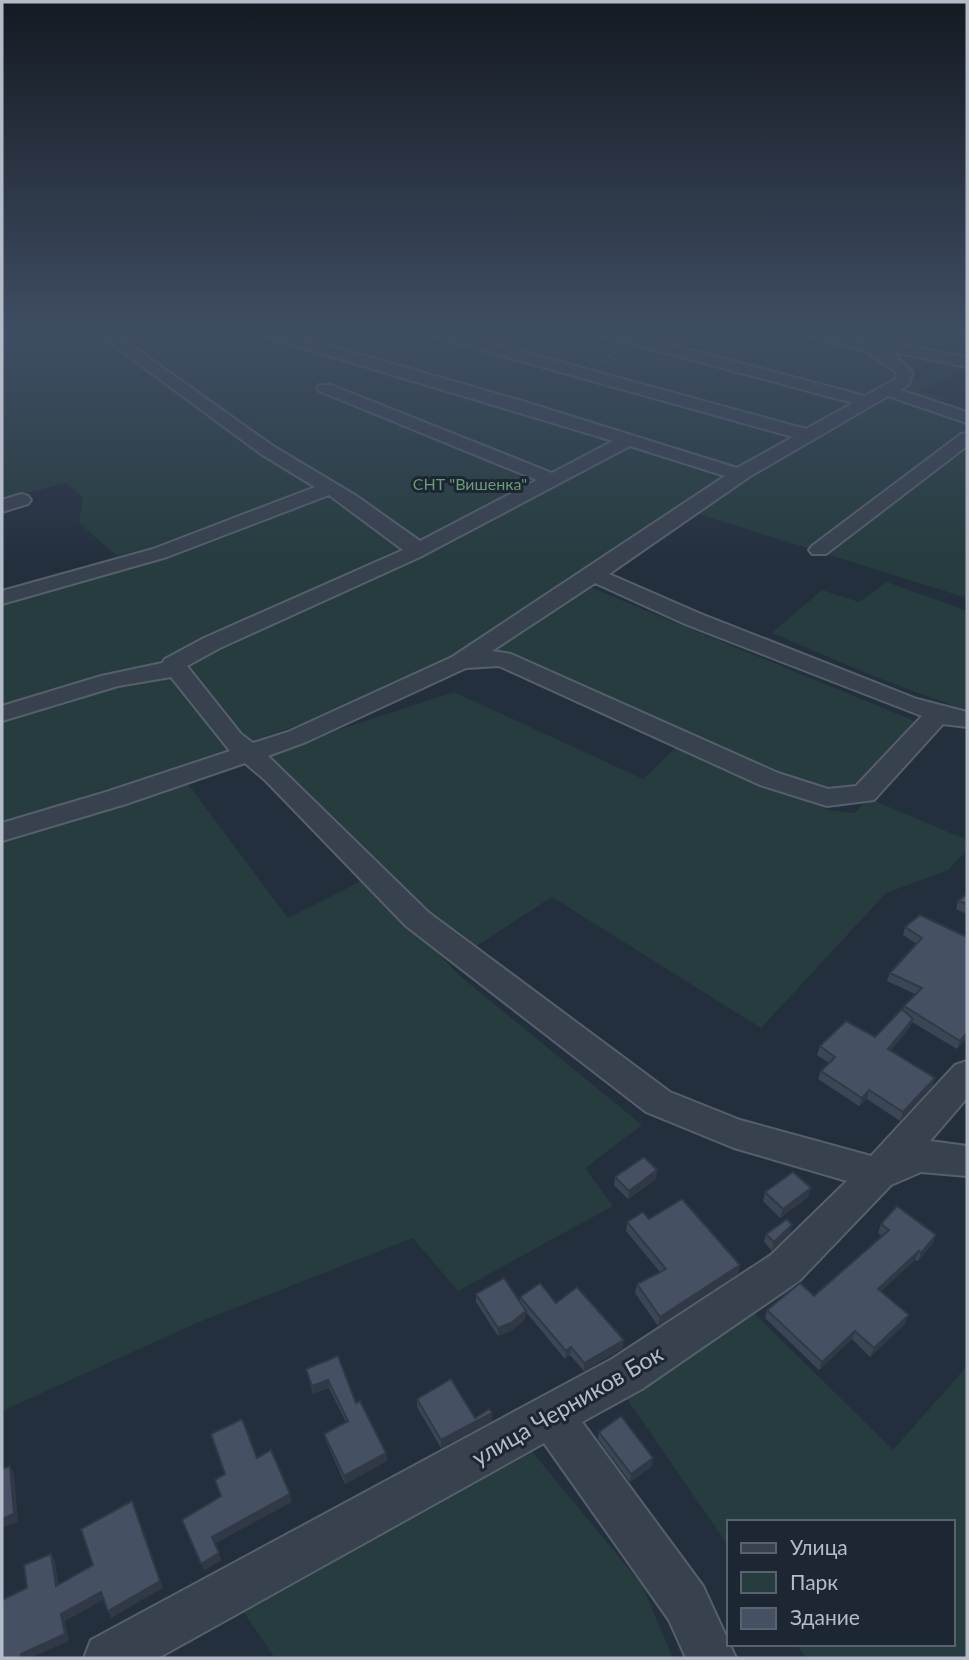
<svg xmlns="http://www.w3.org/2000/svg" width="969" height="1660" font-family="Lato,sans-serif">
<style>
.green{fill:#263c3f}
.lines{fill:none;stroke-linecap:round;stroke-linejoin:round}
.minor-casing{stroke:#565f6c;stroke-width:4}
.path{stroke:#44595c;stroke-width:2.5;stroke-dasharray:3.5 3.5;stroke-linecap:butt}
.minor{fill:#38414e;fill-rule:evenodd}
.wall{fill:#3b4654}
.shaded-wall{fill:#303945}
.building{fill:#455162;stroke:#303945;stroke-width:2}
.labels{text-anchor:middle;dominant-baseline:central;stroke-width:6;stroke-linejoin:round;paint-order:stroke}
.far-park-label{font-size:16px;fill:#6b9a76;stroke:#1d2633}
.near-street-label{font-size:23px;fill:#b4bcc9;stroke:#1d2633}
</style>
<rect width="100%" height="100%" fill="#242f3e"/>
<g class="green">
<path d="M2 330H796L853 342 900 371 897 382 883 391 967 420V598L692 512 587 586 917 722 839 808 744 773 502 663 484 661 203 758 2 823V592L170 544 117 556 79 523 83 497 66 483 2 500Z"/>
<path d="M903 330H967V366L924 391 948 399 927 401 899 392 923 374 960 357V352L966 346 948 339Z"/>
<path d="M887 582 967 611V711L873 676 772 633 822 590 859 602Z"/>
<path d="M454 692 643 779 675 748 829 810 855 813 868 798 967 840V850L948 870 886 893 761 1028 552 897 464 954 268 753Z"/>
<path d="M185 780 288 918 365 879 460 976 642 1125 585 1168 613 1206 458 1291 413 1238 199 1322 2 1411V840Z"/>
<path d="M748 1307 893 1450 967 1366V1658H806L796 1644H953V1522H729V1547L621 1390Z"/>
<path d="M525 1443 642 1585 673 1658H275L240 1607Z"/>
</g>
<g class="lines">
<defs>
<g id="minor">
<path d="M93 330H110L273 446 355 495 420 541 537 480 319 391 317 388 319 385H331L552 473 613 441 253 333 251 330H275L522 401 737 468 793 437 421 333 419 330H444L806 429 853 403 592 333 590 330H615L865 396 896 379 897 373 866 351 798 333 796 330H826L872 343 878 340 967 357V367L892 352 913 372 909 384 900 390 967 412V423L888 396 749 477 609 574 701 614 917 699 967 712V727L943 724 874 800 827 806 760 785 499 666 466 668 306 742 268 756 428 912 670 1092 740 1120 871 1156 955 1065 967 1061V1098L930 1141 967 1146V1176L921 1172 891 1185 799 1281 642 1389 582 1422 703 1586 736 1658H686L669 1620 544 1443 158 1658H84L91 1640 612 1359 771 1255 847 1181 734 1148 646 1112 406 926 266 781 245 763 126 804 2 841V823L106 792 230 751 171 677 118 686 2 721V706L101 676 162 663 165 659 204 638 403 550 329 495 167 557 2 604V591L153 549 315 487 261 454ZM630 446 725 476 452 657 288 732 253 743 241 734 187 666 220 648 420 557ZM595 583 685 624 922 716 856 786 828 789 778 773 511 654 492 651Z"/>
<path d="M967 433V446L826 554H812L809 550 812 546 961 434Z"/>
<path d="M21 494 28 496 31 500 28 504 2 512V500Z"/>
</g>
</defs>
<use href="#minor" class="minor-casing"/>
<g class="path">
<path d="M956 343 967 338"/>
<path d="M602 361 618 351"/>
</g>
<use href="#minor" class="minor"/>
</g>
<g class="wall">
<path d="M967 894V914L956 909 958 901Z"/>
<path d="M920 915 967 1038 957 1049 912 1022 910 1027 891 1050 935 1078 932 1086 900 1121 867 1099 859 1106 818 1079 821 1071 829 1063 817 1055 820 1046 875 1037 903 1010 904 1006 915 994 887 981 890 973 917 944 903 935 905 927Z"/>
<path d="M615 1177 656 1179 628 1199 614 1185Z"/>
<path d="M765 1192 808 1197 780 1218 763 1201Z"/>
<path d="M649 1219 740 1265 738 1274 658 1326 635 1293 637 1284 660 1272 626 1231 627 1222Z"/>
<path d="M881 1224 933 1243 918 1261 915 1260 881 1291 905 1324 870 1357 852 1339 819 1370 765 1318 767 1310 814 1296 882 1236 878 1233Z"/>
<path d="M792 1225 790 1233 772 1251 764 1242 766 1234Z"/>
<path d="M476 1294 520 1303V1297L556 1303 623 1348 584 1371 570 1355 565 1359 526 1312 525 1319 511 1331 498 1336 476 1302Z"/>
<path d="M338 1356 356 1403 386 1453 387 1461 345 1484 326 1441 324 1434 346 1422 329 1388 313 1394 306 1369Z"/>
<path d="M417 1399 475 1418 492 1413V1421L441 1448 417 1407Z"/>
<path d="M599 1432 652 1466 630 1482 598 1439Z"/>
</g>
<g class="shaded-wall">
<path d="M913 1019 910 1027 885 1057 888 1049Z"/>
<path d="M967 1033V1038L957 1049 960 1041Z"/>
<path d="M935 1078 932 1086 900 1121 903 1112Z"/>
<path d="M869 1090 867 1099 859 1106 862 1098Z"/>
<path d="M657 1170 656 1179 628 1199 629 1191Z"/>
<path d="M811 1188 808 1197 780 1218 783 1209Z"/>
<path d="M792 1225 790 1233 772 1251 774 1242Z"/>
<path d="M936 1235 933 1243 918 1261 921 1253Z"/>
<path d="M919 1251 915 1260 875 1297 878 1289Z"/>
<path d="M740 1265 738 1274 658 1326 660 1317Z"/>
<path d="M526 1311 525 1319 511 1331 498 1336V1328Z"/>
<path d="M909 1315 905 1324 870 1357 874 1348Z"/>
<path d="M855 1331 852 1339 819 1370 822 1362Z"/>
<path d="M624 1340 623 1348 584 1371V1363Z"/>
<path d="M571 1347 570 1355 565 1359 566 1351Z"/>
<path d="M328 1380 329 1388 313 1394 312 1386Z"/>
<path d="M492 1413V1421L441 1448V1440Z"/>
<path d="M386 1453 387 1461 345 1484 344 1476Z"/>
<path d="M653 1458 652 1466 630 1482 631 1474Z"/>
<path d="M10 1466 14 1474 18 1522 2 1528V1519Z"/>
<path d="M290 1494 292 1502 214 1544 212 1537Z"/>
<path d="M135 1509 163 1588 111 1618 108 1611Z"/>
<path d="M219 1553 221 1560 204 1571 201 1564Z"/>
<path d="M51 1554 55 1561 60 1594 56 1586Z"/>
<path d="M101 1592 105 1599 65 1621 69 1641 30 1658H22L21 1654 61 1614Z"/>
</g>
<g class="building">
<path d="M967 894V904L958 901Z"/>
<path d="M920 915 967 937V1033L960 1041 904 1006 922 988 890 973 922 938 905 927Z"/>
<path d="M902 1009 913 1019 888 1049 935 1078 903 1112 869 1090 862 1098 821 1071 835 1057 820 1046 846 1021 875 1037Z"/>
<path d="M644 1157 657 1170 629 1191 615 1177Z"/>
<path d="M793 1172 811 1188 783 1209 765 1192Z"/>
<path d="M682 1199 740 1265 660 1317 637 1284 666 1269 627 1222 643 1212 649 1219Z"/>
<path d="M897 1206 936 1235 921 1253 919 1251 878 1289 909 1315 874 1348 855 1331 822 1362 767 1310 800 1283 814 1296 889 1230 881 1224Z"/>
<path d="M787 1219 792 1225 774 1242 766 1234Z"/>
<path d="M504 1278 526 1311 511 1323 498 1328 476 1294Z"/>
<path d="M540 1283 556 1303 577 1287 624 1340 584 1363 571 1347 566 1351 520 1297Z"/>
<path d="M338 1356 356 1403 360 1401 386 1453 344 1476 324 1434 348 1421 328 1380 312 1386 306 1369Z"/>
<path d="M451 1379 475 1418 489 1409 492 1413 441 1440 417 1399Z"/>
<path d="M621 1416 653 1458 631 1474 599 1432Z"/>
<path d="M242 1419 257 1458 271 1450 290 1494 212 1537 219 1553 201 1564 182 1520 221 1496 215 1480 225 1474 211 1434Z"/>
<path d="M10 1466 14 1514 2 1519V1469Z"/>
<path d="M132 1501 160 1581 108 1611 101 1592 61 1614 65 1634 21 1654 22 1658H2V1600L27 1588 24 1565 51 1554 56 1586 93 1565 81 1529Z"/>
</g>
<linearGradient id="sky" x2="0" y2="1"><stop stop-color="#141a22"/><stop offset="0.59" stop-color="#3f4d63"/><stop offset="1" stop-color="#3f4d63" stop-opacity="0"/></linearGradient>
<rect width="969" height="563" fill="url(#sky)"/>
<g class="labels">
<g class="far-park-label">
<text x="470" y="483">СНТ "Вишенка"</text>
</g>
<g class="near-street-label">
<text transform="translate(567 1405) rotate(-30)">улица Черников Бок</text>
</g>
</g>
<rect width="969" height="1660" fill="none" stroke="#b4bcc9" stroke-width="7"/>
<rect x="727" y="1520" width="228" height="126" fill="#1d2633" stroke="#59626f" stroke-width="2"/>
<rect x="741" y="1543" width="35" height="10" fill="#38414e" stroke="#59626f" stroke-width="2"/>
<text x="790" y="1555" font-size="21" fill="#b4bcc9">Улица</text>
<rect x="741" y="1572" width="35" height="21" fill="#263c3f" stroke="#59626f" stroke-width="2"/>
<text x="790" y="1590" font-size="21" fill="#b4bcc9">Парк</text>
<rect x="741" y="1608" width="35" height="21" fill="#455162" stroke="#59626f" stroke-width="2"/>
<text x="790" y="1625" font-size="21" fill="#b4bcc9">Здание</text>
</svg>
